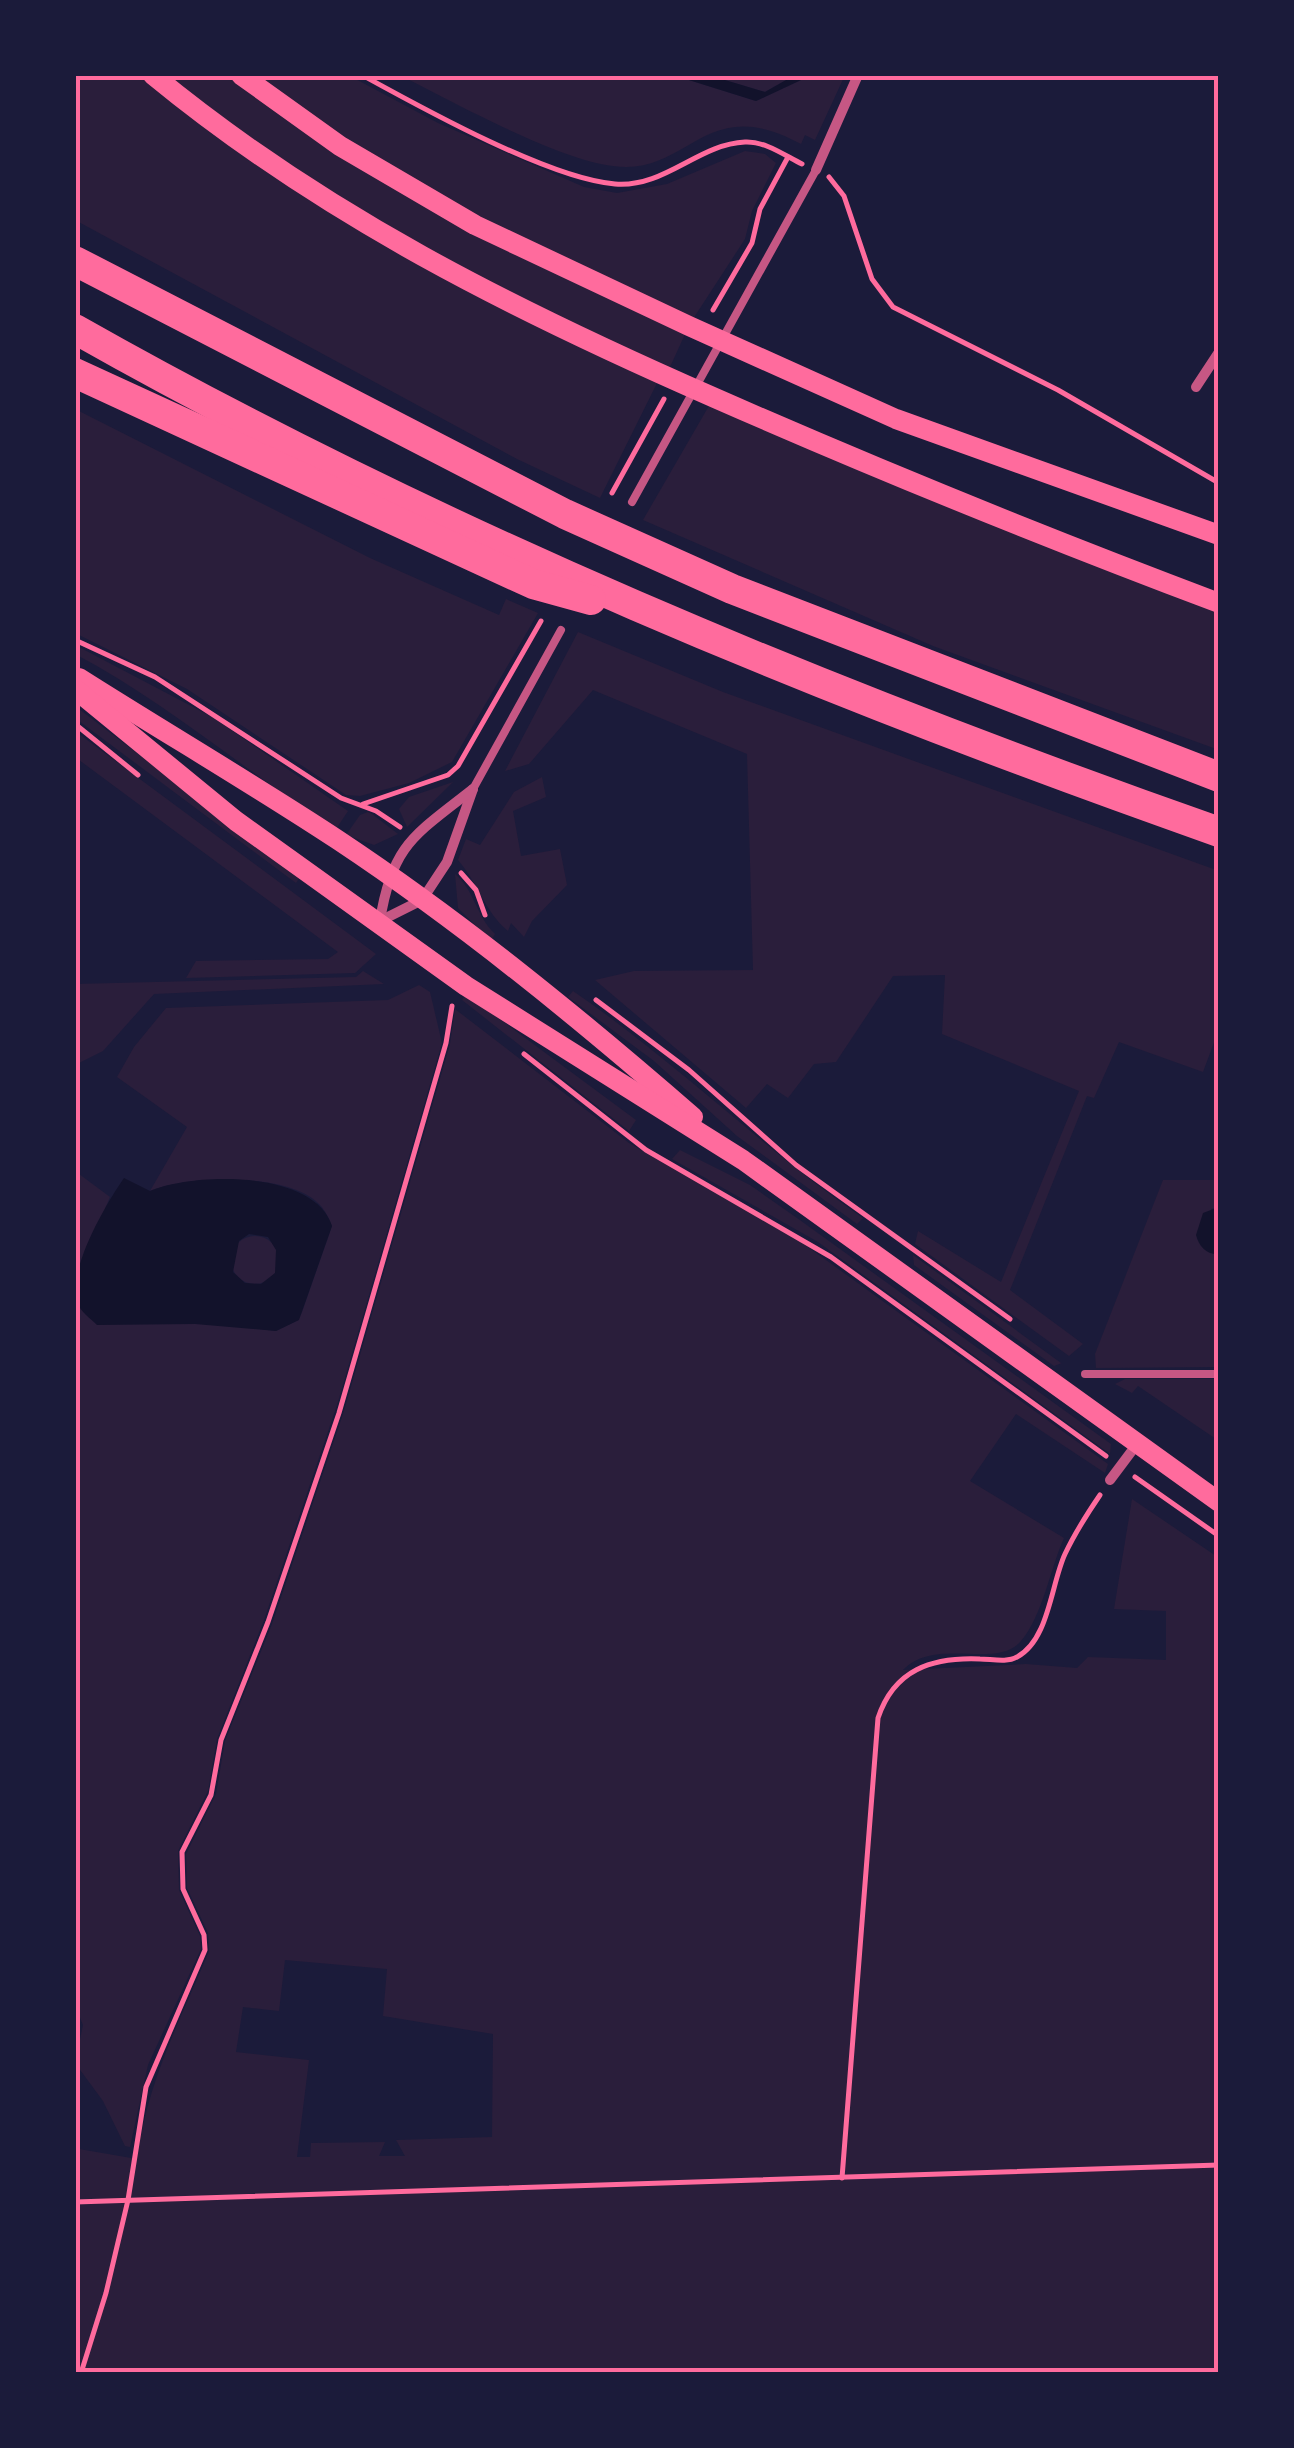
<svg xmlns="http://www.w3.org/2000/svg" width="1294" height="2448" font-family="Karla,sans-serif">
<style>
.green{fill:#2a1e3b;fill-rule:evenodd}
.water{fill:#12122b;fill-rule:evenodd}
.lines{fill:none;stroke-linecap:round;stroke-linejoin:round}
.path{stroke:#ff6b9d;stroke-width:5}
.service{stroke:#c65784;stroke-width:8}
.minor{stroke:#c65784;stroke-width:10}
.secondary{stroke:#ff6b9d;stroke-width:20}
.motorway{stroke:#ff6b9d;stroke-width:30}
.neatline{fill:none;stroke:#ff6b9d;stroke-width:4}
</style>
<rect width="100%" height="100%" fill="#1b1b3a"/>
<g class="green">
<path d="M75 75H142L169 98 658 381 600 498 517 459 75 220Z"/>
<path d="M165 75H229L271 107 686 332 670 367 519 301 310 182Z"/>
<path d="M254 75H348L438 123 584 187 617 193 667 184 745 151 765 154 776 163 752 211 745 239 693 319 459 208 370 156Z"/>
<path d="M400 75H673L756 101 801 80 845 75 815 140 805 135 801 144C704 91 689 177 613 166 556 159 453 102 400 75Z"/>
<path d="M708 75H795L765 92Z"/>
<path d="M710 404 1219 608V750L933 646 643 520Z"/>
<path d="M75 409 370 558 499 615 506 599 538 613 452 762 409 783 360 796 346 795 187 689 75 633Z"/>
<path d="M578 632 723 692 1219 871V1029L1203 1072 1119 1042 1094 1098 1087 1096 1010 1290 1083 1344 1069 1356 915 1244 918 1231 1001 1282 1079 1091 942 1034 945 975 893 976 836 1062 814 1064 788 1098 767 1084 746 1108 595 980 634 971 753 970 747 754 593 690 529 764 505 771Z"/>
<path d="M75 645 214 718 348 811 336 829C247 773 168 703 75 654Z"/>
<path d="M75 706 300 877 296 883 75 718Z"/>
<path d="M75 731 376 954 355 973 186 978 196 961 328 959 338 952 75 757Z"/>
<path d="M542 777 546 797 513 811 521 856 560 849 567 885 532 921 524 937 511 923 508 931C485 912 478 883 458 860L466 839 480 845 514 792Z"/>
<path d="M453 782 407 827 399 809 409 797Z"/>
<path d="M368 812 372 814 398 834 374 845 346 835 360 815Z"/>
<path d="M455 874C475 891 476 916 495 934L491 941 458 908Z"/>
<path d="M363 971 384 984 154 994 103 1051 75 1065V984L356 977Z"/>
<path d="M419 985 430 992 442 1043 338 1402 264 1620 217 1739 208 1791 178 1851 179 1890 200 1936 201 1949 148 2065 130 2147 125 2146 103 2101 75 2063 83 2025 75 2005V1287L79 1307 276 1331 298 1320 302 1312 332 1226C329 1219 325 1210 320 1205 290 1172 187 1175 150 1191L187 1127 117 1077 134 1047 166 1008 388 1000Z"/>
<path d="M573 991C675 1061 762 1148 863 1218L857 1224 737 1136 654 1061 568 997Z"/>
<path d="M466 994 636 1120 629 1131 462 1000Z"/>
<path d="M455 1009 629 1143 801 1242 1108 1464 1105 1473 1016 1414 970 1481 1064 1538C1050 1569 1043 1615 1021 1641 997 1670 935 1636 903 1670L1026 1664 1077 1668 1088 1657 1166 1660V1611L1114 1609 1132 1499 1219 1558V2373H75V2144L79 2149 137 2159C148 2079 179 2024 209 1951L208 1933 187 1888 186 1854 216 1794 225 1741 272 1624 343 1414 450 1044ZM285 1960 387 1969 383 2016 493 2034 492 2137 396 2140 405 2156H379L385 2142 311 2143 310 2157H297L309 2060 236 2052 243 2007 279 2011Z"/>
<path d="M680 1150 750 1185 797 1218 1111 1444 1110 1454 818 1242 672 1159Z"/>
<path d="M75 1171 110 1197 75 1283Z"/>
<path d="M1163 1180H1219V1207L1211 1209 1219 1254V1367L1096 1368 1095 1354Z"/>
<circle cx="255" cy="1260" r="24"/>
<path d="M913 1255 1061 1363H1062L1054 1366 914 1265Z"/>
<path d="M1125 1379H1219V1441L1138 1386 1132 1393 1115 1384Z"/>
</g>
<g class="water">
<path d="M673 75H708L765 92 795 75H830L826 80H801L756 101Z"/>
<path d="M124 1178 150 1191C194 1172 315 1170 332 1226L299 1320 276 1331 195 1324 97 1325C92 1320 84 1314 80 1308 62 1277 106 1204 124 1178ZM249 1234 268 1237 276 1250 275 1273 261 1284 245 1283 233 1272 239 1241Z"/>
<path d="M1219 1207V1254C1207 1255 1199 1247 1196 1235L1203 1213Z"/>
</g>
<g class="lines">
<g class="path">
<path d="M362 75C422 108 550 179 615 184 665 188 698 144 745 142 765 141 784 155 802 164"/>
<path d="M829 177 844 196 872 279 893 307 1058 390 1219 483"/>
<path d="M713 310 752 243 760 209 788 157"/>
<path d="M612 493 664 399"/>
<path d="M75 640 155 677 341 798 376 811 400 827"/>
<path d="M75 724 138 775"/>
<path d="M363 804 448 775 458 766 541 621"/>
<path d="M461 873 476 890 485 915"/>
<path d="M596 1000 689 1070 796 1165 1010 1319"/>
<path d="M524 1054 646 1150 831 1257 1106 1456"/>
<path d="M1135 1477 1219 1536"/>
<path d="M842 2178 878 1718C894 1670 931 1657 980 1659 991 1659 1007 1663 1017 1657 1049 1640 1051 1584 1065 1554 1075 1533 1087 1514 1100 1495"/>
<path d="M75 2202 1219 2165"/>
<path d="M81 2373 106 2293 128 2200 146 2087 205 1950 204 1935 183 1889 182 1852 211 1795 221 1740 268 1622 339 1413 446 1043 452 1006"/>
</g>
<g class="service">
<path d="M632 502 816 170"/>
<path d="M473 789 561 630"/>
<path d="M1085 1374H1219"/>
</g>
<g class="minor">
<path d="M816 170 858 75"/>
<path d="M1196 387 1219 352"/>
<path d="M380 921 422 900 447 862 473 789"/>
<path d="M380 921C392 844 415 835 473 789"/>
<path d="M1110 1480 1137 1444"/>
</g>
<g class="secondary">
<path d="M153 75C323 215 514 310 715 398 881 471 1049 539 1219 603"/>
<path d="M241 75 340 146 475 225 689 326 896 419 1219 535"/>
<path d="M79 678C164 732 253 784 338 840 463 923 579 1018 693 1117"/>
<path d="M75 689 236 821 466 986 743 1160 1219 1502"/>
</g>
<g class="motorway">
<path d="M75 261 565 514 732 589 1219 777"/>
<path d="M75 329C437 534 827 694 1219 832"/>
<path d="M75 373 533 584 591 600"/>
</g>
</g>
<rect width="1294" height="2448" fill="none" stroke="#1b1b3a" stroke-width="155"/>
<rect x="78" y="78" width="1138" height="2292" class="neatline"/>
</svg>
